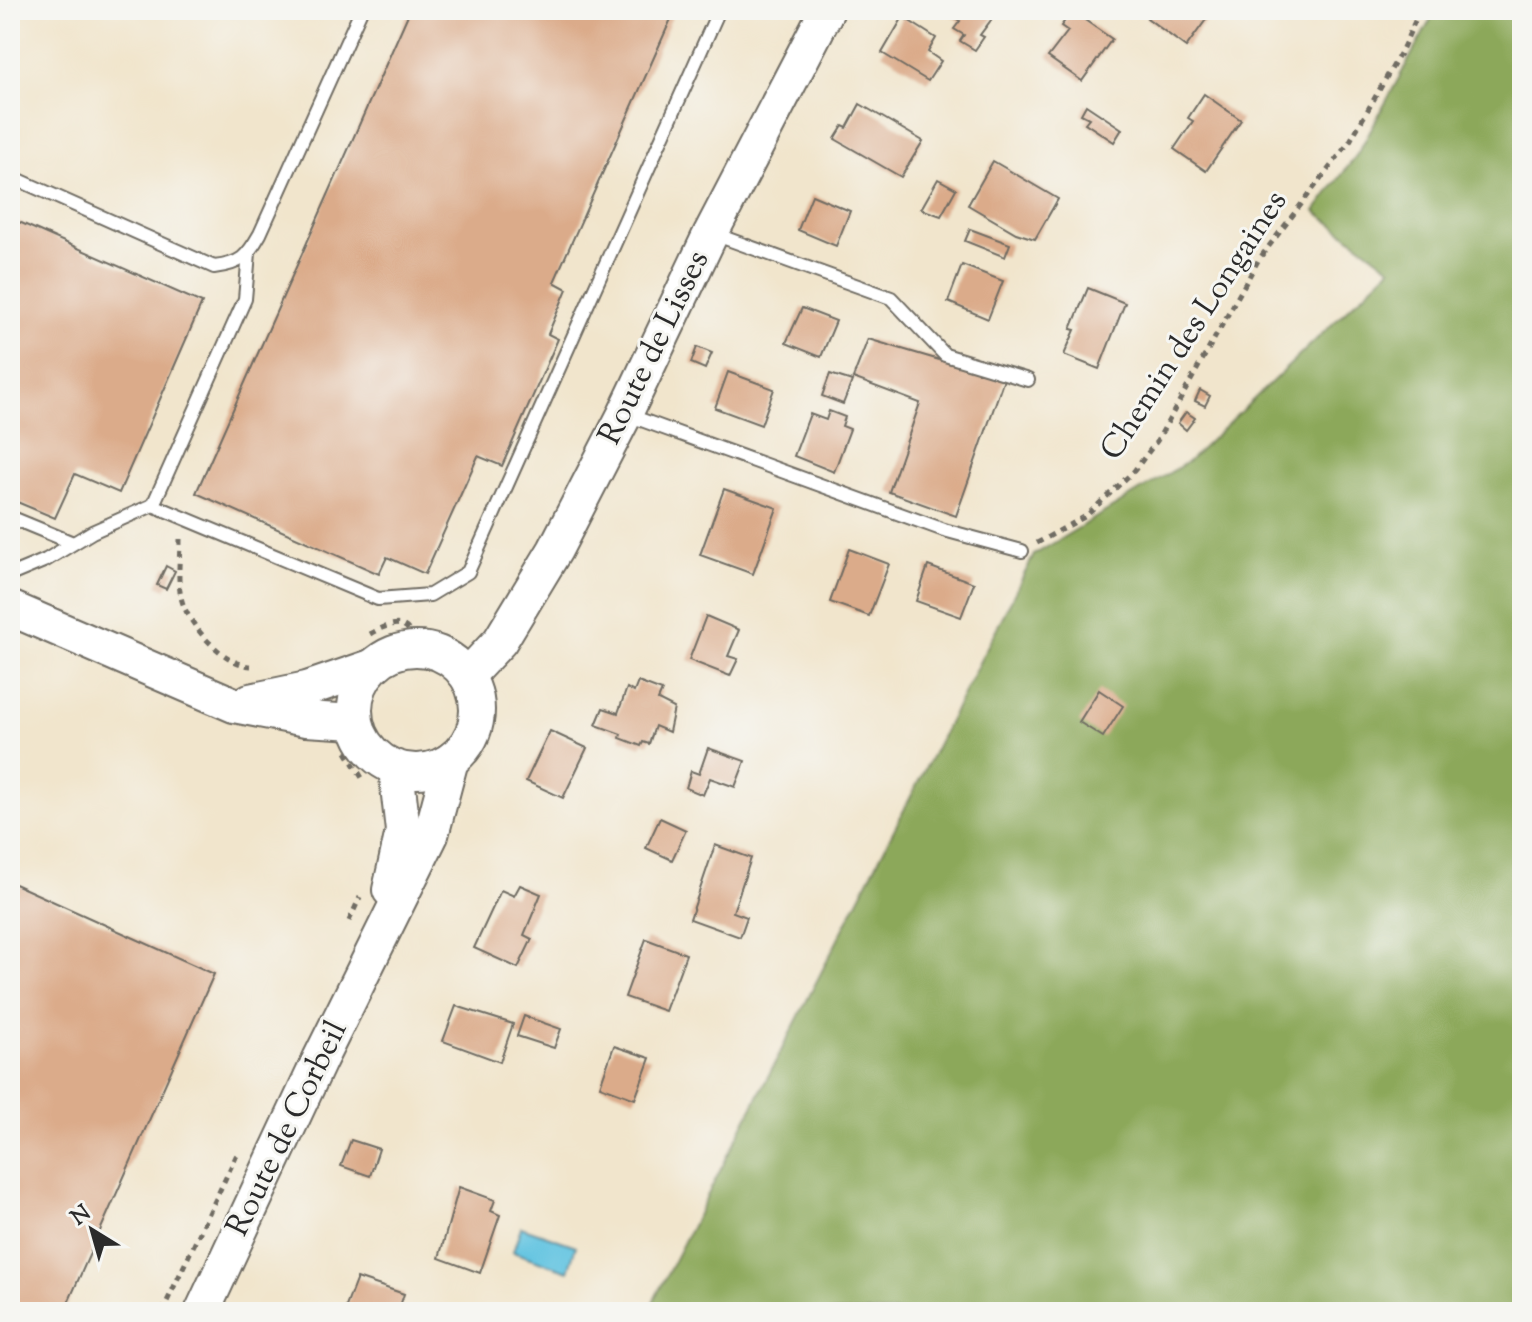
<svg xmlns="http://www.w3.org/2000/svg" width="1532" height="1322" font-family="'Sorts Mill Goudy',serif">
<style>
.forest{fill:#8ca85a;stroke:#5c6a42;stroke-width:2}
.water{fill:#63c4e1;stroke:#477886;stroke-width:2}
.building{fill:#dbab8a}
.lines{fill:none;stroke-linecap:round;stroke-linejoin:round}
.lane-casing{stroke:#706c63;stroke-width:16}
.secondary-casing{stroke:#706c63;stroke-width:38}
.path{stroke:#706c63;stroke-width:5;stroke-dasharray:6 6;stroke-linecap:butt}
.lane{stroke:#fff;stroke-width:12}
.secondary{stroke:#fff;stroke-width:34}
.labels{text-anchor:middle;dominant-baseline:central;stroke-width:6;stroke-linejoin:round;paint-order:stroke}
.street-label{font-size:32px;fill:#2b2b2b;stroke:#f6f6f2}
</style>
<rect width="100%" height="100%" fill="#f6f6f2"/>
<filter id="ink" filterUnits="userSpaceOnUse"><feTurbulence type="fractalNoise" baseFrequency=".0125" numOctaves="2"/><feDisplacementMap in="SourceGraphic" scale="16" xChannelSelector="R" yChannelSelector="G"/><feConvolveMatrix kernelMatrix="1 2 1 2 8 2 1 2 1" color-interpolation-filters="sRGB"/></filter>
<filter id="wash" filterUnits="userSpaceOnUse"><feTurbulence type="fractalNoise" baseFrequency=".006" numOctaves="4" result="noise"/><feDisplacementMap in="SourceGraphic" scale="32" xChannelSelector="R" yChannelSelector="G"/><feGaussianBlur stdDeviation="1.8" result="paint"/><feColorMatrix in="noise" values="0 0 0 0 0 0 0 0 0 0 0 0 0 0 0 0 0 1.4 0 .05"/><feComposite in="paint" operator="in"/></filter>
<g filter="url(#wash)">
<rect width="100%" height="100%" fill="#f1e5cc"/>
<path class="forest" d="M1436 10H1522V1312H648L1034 555 1189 461 1391 268 1315 211 1358 153Z"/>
<path class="water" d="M521 1227 576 1246 568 1271 513 1252Z"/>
<g id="blocks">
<g class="building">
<path d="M410 10H675L554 282 567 289 548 334 558 339 502 466 478 456 425 574 387 557 379 574 196 493Z"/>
<path d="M942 10H984L994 16 980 35 984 37 975 50 960 41 964 35 954 29 960 21Z"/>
<path d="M1153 10H1213L1186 47 1147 18Z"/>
<path d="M1072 11 1112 39 1082 81 1048 57 1068 31 1061 26Z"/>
<path d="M903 17 936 38 928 52 941 61 928 81 882 53Z"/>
<path d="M1204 94 1241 120 1206 171 1174 149 1193 121 1188 118Z"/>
<path d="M860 104 923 141 901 177 835 139 843 126 847 128Z"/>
<path d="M1086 105 1122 129 1114 142 1085 123 1089 118 1081 114Z"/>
<path d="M993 161 1058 199 1035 239 1016 233 968 205Z"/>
<path d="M938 179 956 189 941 216 921 209Z"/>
<path d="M812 195 850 211 836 246 798 230Z"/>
<path d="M10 218 202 303 119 493 75 474 55 518 10 499Z"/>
<path d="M970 229 1010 244 1005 257 965 241Z"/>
<path d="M962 265 1003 281 988 319 948 302Z"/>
<path d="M1088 288 1125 303 1099 369 1064 355 1075 330 1071 329Z"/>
<path d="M802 308 836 321 821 357 786 343Z"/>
<path d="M868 339 1004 379 956 516 889 492 920 403 853 378Z"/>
<path d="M697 347 712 353 705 369 691 363Z"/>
<path d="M728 372 774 389 761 425 715 408Z"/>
<path d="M830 374 852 381 843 404 822 396Z"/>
<path d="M1200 390 1210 396 1205 406 1195 401Z"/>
<path d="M829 411 845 417 842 426 850 429 834 472 794 456 810 414 826 420Z"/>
<path d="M1186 412 1195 418 1186 430 1178 423Z"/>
<path d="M724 489 777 508 753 574 700 555Z"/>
<path d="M849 549 889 564 869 616 830 602Z"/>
<path d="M166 566 175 571 166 589 157 585Z"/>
<path d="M928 566 974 583 961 617 916 601Z"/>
<path d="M706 616 739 630 728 656 738 659 730 676 689 660Z"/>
<path d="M638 682 662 691 658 700 674 708 669 732 655 726 649 744 643 742 641 746 620 738 621 734 596 725 603 708 618 713 627 688 634 692Z"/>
<path d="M1099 690 1123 706 1103 737 1079 722Z"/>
<path d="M550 731 587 748 563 798 526 781Z"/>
<path d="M708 748 745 761 735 787 710 778 703 795 686 788 691 771 699 774Z"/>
<path d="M660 818 686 830 672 860 646 848Z"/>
<path d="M715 845 751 858 733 912 747 917 740 937 690 919Z"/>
<path d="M10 882 214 974 64 1312H10Z"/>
<path d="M520 885 541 894 524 935 532 939 518 968 474 948 501 890 514 896Z"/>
<path d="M646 939 686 954 665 1011 625 997Z"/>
<path d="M456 1006 513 1024 500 1062 443 1041Z"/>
<path d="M524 1016 561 1029 554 1048 517 1036Z"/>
<path d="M614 1046 650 1058 635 1099 600 1086Z"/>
<path d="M351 1140 379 1149 370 1176 341 1166Z"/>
<path d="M459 1187 495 1200 491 1211 500 1215 480 1273 439 1258Z"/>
<path d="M357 1278 404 1294 398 1312H344Z"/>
</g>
</g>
</g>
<g filter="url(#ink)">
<use href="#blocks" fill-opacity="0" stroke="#706c63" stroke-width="2"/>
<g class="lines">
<defs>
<g id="lane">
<path d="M10 176 214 267C241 264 247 257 260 234L361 10"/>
<path d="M714 234 891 298 945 355 1028 380"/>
<path d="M249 253 245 299 153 505 378 599 430 595 468 572 719 10"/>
<path d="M628 415 944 530 1022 551"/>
<path d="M10 517 73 543"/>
<path d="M10 575 46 560 92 532 153 505"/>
</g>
<g id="secondary">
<path d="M10 608 234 705 306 719 355 722"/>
<circle cx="416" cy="710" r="61"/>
<path d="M467 676 500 641 555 550 625 414 711 233 827 10"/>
<path d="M250 701 307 689 371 667"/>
<path d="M390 890 403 831 396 768"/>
<path d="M202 1312 320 1059 431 835 451 760"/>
</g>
</defs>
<use href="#lane" class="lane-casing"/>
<use href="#secondary" class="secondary-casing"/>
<g class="path">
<path d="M180 539C180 557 177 579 181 597 186 623 224 665 251 666"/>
<path d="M1037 543 1086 516 1134 471 1157 441 1259 259 1350 141 1401 52 1420 10"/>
<path d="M370 634C391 622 413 616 412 648"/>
<path d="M346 752 364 781"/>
<path d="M349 921 360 897"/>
<path d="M162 1312 239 1150"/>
</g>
<use href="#lane" class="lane"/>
<use href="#secondary" class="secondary"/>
</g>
</g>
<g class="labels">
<g class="street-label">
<text transform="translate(1195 326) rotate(-57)">Chemin des Longaines</text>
<text transform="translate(655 348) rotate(-64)">Route de Lisses</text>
<text transform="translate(288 1129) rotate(-64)">Route de Corbeil</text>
</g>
</g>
<rect width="1532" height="1322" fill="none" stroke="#f6f6f2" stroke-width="40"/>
<g transform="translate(92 1230) rotate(323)" stroke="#f6f6f2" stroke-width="6" paint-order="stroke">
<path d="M0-6L14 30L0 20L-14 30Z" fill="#2b2b2b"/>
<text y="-12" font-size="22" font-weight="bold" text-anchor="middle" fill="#2b2b2b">N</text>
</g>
</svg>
